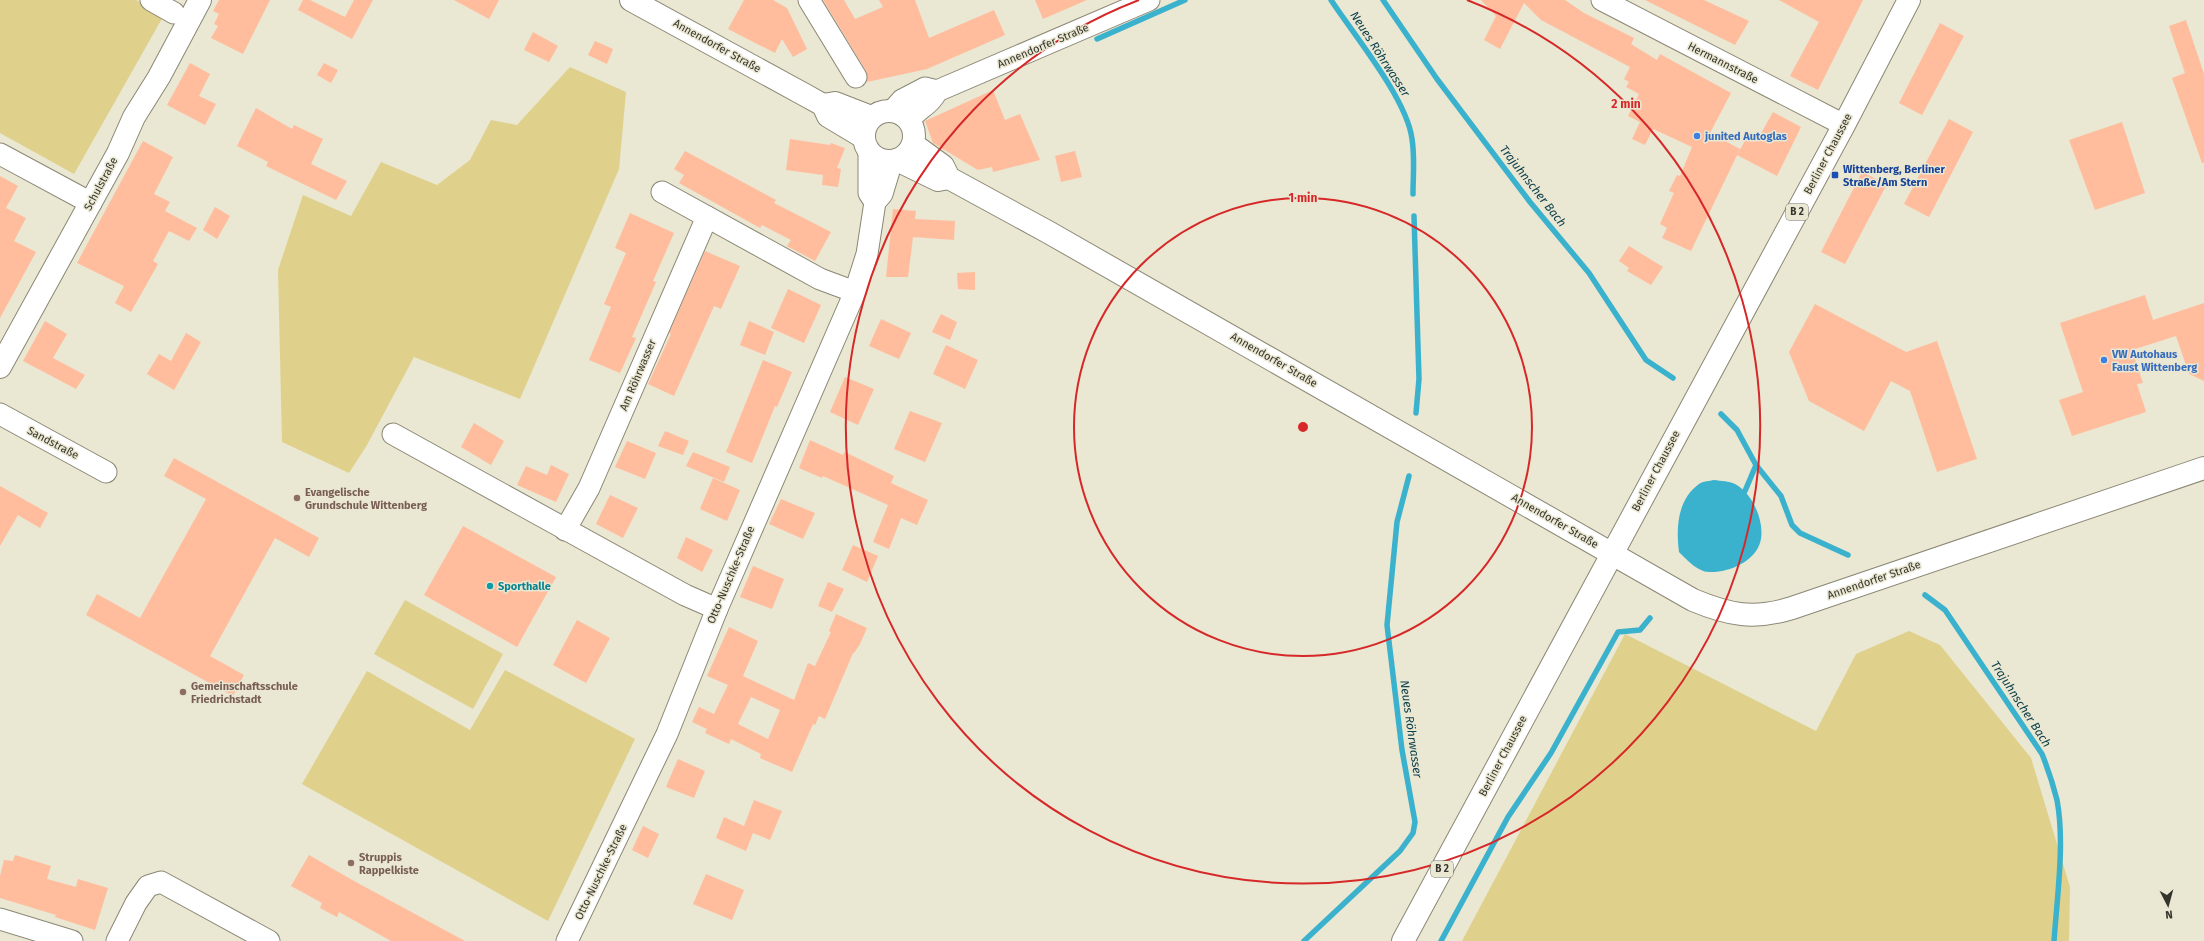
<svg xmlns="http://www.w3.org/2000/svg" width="2204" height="941" font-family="'Fira Sans',sans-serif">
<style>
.green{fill:#dfd18b}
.water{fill:#3bb2cd}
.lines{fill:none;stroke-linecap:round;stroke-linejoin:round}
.stream{stroke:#3bb2cd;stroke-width:5.5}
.building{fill:#ffbd9e;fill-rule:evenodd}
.street-casing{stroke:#8b8775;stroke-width:23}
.secondary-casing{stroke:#8b8775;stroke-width:24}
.primary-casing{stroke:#8b8775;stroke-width:24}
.street{stroke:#fff;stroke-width:21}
.secondary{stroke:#fff;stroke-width:22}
.primary{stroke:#fff;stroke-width:22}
.ring{fill:none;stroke:#d62828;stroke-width:2}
.shop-dot{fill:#3f7fe0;stroke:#eae7d2;stroke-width:1.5}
.transit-dot{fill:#1a4fb4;stroke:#eae7d2;stroke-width:1.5}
.education-dot{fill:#8d6e63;stroke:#eae7d2;stroke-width:1.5}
.culture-dot{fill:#0f9aa8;stroke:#eae7d2;stroke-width:1.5}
.labels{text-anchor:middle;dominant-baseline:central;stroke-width:3;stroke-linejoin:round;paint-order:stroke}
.shield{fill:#eae7d2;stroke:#6c6a5e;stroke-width:1}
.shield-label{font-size:10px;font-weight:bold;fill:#36352d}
.street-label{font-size:11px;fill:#36352d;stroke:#eae7d2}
.shop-label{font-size:11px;font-weight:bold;fill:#366cbe;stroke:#eae7d2;text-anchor:start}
.transit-label{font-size:11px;font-weight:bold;fill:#164399;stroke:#eae7d2;text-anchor:start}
.education-label{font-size:11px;font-weight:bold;fill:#785e54;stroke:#eae7d2;text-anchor:start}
.culture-label{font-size:11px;font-weight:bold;fill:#0d838f;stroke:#eae7d2;text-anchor:start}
.water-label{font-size:12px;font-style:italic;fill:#0d414d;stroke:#eae7d2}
.centre{fill:#d62828;stroke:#eae7d2;stroke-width:2}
.ring-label{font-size:12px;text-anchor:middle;font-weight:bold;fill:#d62828;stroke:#eae7d2;stroke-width:3;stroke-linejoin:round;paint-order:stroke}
</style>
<rect width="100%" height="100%" fill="#eae7d2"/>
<g class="green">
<path d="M0 0H136L164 15 74 174 0 133Z"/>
<path d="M570 67 626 92 619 169 520 399 414 357 367 445 349 473 282 442 278 270 303 195 351 216 381 162 437 185 470 160 491 120 517 125Z"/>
<path d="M405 600 503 654 473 709 374 654Z"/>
<path d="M1909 631 1940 645 2031 758 2070 887 2069 941H1462L1625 634 1816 731 1856 654Z"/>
<path d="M505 670 635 739 548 921 302 784 367 671 470 730Z"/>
</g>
<path class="water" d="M1714 480C1721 481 1729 481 1735 484 1753 493 1766 524 1760 543 1754 562 1728 573 1709 572 1698 572 1686 559 1679 552 1676 528 1677 500 1699 484 1703 481 1710 481 1714 480Z"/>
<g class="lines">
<g class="stream">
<path d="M1331 0C1354 35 1407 99 1412 139 1415 157 1413 176 1413 194"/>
<path d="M1383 0 1437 79 1530 202 1589 273 1646 360 1673 378"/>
<path d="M1097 39 1185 0"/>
<path d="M1414 216 1419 379 1416 413"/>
<path d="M1721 414 1737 430 1756 465 1781 496 1792 525 1800 533 1848 555"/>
<path d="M1740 496 1745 491 1756 465"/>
<path d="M1925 595 1945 610 2042 754C2048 769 2053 784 2057 800 2065 842 2057 898 2054 941"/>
<path d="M1304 941 1400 851 1413 833 1415 822 1402 750 1387 625 1397 522 1409 476"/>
<path d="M1441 941 1508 817 1551 753 1618 632 1640 630 1650 618"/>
</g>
</g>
<g class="building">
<path d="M219 0H270L243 54 211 38 218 26 214 24 219 14 213 11Z"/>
<path d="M303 0H310L345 17 354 0H373L352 39 298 10Z"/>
<path d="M454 0H499L489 19Z"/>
<path d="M744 0H773L787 8 807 49 793 57 782 39 775 53 728 29Z"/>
<path d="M823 0H844L855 19 883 7 879 0H915L929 38 994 10 1005 35 927 69 867 82 866 71Z"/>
<path d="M1035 0H1087L1043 19Z"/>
<path d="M1481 0H1565L1584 13 1634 38 1631 44 1657 60 1660 54 1731 93 1710 133 1740 149 1691 251 1662 238 1667 228 1660 224 1674 193 1669 191 1677 175 1680 176 1692 147 1653 129 1645 145 1632 139 1640 122 1628 116 1639 94 1626 87 1629 82 1624 79 1630 67 1541 20 1524 3 1500 49 1484 40 1496 16Z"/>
<path d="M1645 0H1704L1749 21 1735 45Z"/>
<path d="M1779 0H1863L1818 90 1790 76 1819 22Z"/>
<path d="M2186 20 2204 74V163H2202L2172 78 2185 73 2169 26Z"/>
<path d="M1940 23 1964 36 1922 115 1899 103Z"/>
<path d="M533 32 558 46 549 62 524 50Z"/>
<path d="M595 41 613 49 607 64 588 55Z"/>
<path d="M190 63 210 74 199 96 216 104 205 125 167 105Z"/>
<path d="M324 63 338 70 331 83 317 75Z"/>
<path d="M993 90 1005 120 1020 114 1040 160 993 172 992 167 978 170 933 143 925 121Z"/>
<path d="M256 108 292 129 294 125 323 139 311 164 347 181 336 200 266 166 268 162 237 146Z"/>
<path d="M1773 112 1801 127 1777 176 1737 155 1750 132 1759 137Z"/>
<path d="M1949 119 1973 132 1929 217 1904 204Z"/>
<path d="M2122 122 2145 193 2095 210 2069 140Z"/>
<path d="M790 139 830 145 831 143 845 148 837 168 841 169 838 187 822 185 823 175 786 170Z"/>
<path d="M143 141 173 157 154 194 170 202 165 211 197 228 189 241 169 231 153 261 158 264 131 312 115 303 124 286 77 263Z"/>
<path d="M685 151 776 200 774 203 831 232 815 261 787 246 791 240 762 225 760 228 679 183 684 175 674 169Z"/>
<path d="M1075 151 1082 177 1061 182 1055 156Z"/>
<path d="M1862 172 1887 184 1845 264 1821 252Z"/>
<path d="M0 176 18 186 6 208 26 218 14 241 36 252 0 318Z"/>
<path d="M215 207 230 216 217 239 203 230Z"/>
<path d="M893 209 916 211 915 219 955 221 954 240 913 237 908 277H886Z"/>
<path d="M630 213 674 233 653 281 656 282 632 337 636 338 620 373 589 360 611 307 604 304 626 253 615 248Z"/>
<path d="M1629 246 1663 267 1651 285 1627 271 1629 268 1619 261Z"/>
<path d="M705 251 740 266 721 309 714 306 674 396 648 384 671 334 669 333Z"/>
<path d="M975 272V290L958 289 957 273Z"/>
<path d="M788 289 821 305 804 343 771 328Z"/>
<path d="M2145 295 2153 320 2204 303V381L2189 374 2176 336 2132 350 2143 383 2137 384 2146 412 2072 436 2059 400 2083 392 2060 323Z"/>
<path d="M1815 304 1906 352 1937 341 1977 459 1937 472 1910 391 1891 381 1864 431 1809 401 1789 352Z"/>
<path d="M941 314 957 322 950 340 932 332Z"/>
<path d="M881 319 911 333 899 359 869 346Z"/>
<path d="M45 321 67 334 53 358 85 375 76 389 23 361Z"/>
<path d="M749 321 774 332 765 355 740 345Z"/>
<path d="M186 333 201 342 174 390 147 374 159 354 171 361Z"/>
<path d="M946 345 978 360 965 389 933 374Z"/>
<path d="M763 360 792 372 777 407 775 406 752 463 726 452Z"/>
<path d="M845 377 874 389 858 425 830 412Z"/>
<path d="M910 411 942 423 925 462 894 449Z"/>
<path d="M474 423 504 441 491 465 461 447Z"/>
<path d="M665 431 689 441 683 455 658 446Z"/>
<path d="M810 440 843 455 845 452 894 476 891 483 928 500 917 525 901 518 889 549 873 542 888 505 823 476 822 478 799 468Z"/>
<path d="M627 441 656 453 645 479 615 467Z"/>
<path d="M693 452 730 467 724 482 686 466Z"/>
<path d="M174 458 319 538 309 557 275 538 210 656 244 675 233 696 86 615 97 594 140 618 206 499 164 476Z"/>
<path d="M551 465 569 474 556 502 517 485 526 466 547 475Z"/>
<path d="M713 478 740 490 727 521 700 509Z"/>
<path d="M0 486 48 513 40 528 18 515 0 546Z"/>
<path d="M610 495 638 508 623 538 596 524Z"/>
<path d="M781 499 815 513 803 539 769 524Z"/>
<path d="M463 526 556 577 517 647 424 595Z"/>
<path d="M686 537 713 550 702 572 677 558Z"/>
<path d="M853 545 878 556 867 582 842 570Z"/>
<path d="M753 566 784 579 772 609 740 597Z"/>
<path d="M828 582 844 589 832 612 818 606Z"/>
<path d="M836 614 867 628 860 644 854 653H853L825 719 819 716 815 725 813 724 792 772 760 758 761 754 731 739 729 744 705 733 707 729 692 722 699 707 714 714 728 685 707 676 729 627 758 641 743 676 794 700 808 663 815 666 831 632 829 631ZM751 697 780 710 768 739 738 724Z"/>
<path d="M577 620 610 638 586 683 553 665Z"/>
<path d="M678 759 705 771 694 798 666 787Z"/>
<path d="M754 800 782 811 770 840 753 833 746 851 716 838 724 817 744 826Z"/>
<path d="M643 826 659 834 648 858 632 850Z"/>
<path d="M15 855 51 866 47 879 76 887 78 879 108 888 95 930 55 917 56 915 0 898V876L4 860 13 861Z"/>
<path d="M309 855 354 881 465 941H391L339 912 337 917 320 908 322 903 291 886Z"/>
<path d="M706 874 744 890 732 920 693 904Z"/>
</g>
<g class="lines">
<defs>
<g id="street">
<path d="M151 0 174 13"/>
<path d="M809 0 856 77"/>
<path d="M1602 0 1844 125"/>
<path d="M937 91 1149 0"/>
<path d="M892 111 902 100 925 88 937 91"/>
<path d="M909 120C919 108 931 104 937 91"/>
<path d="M869 151V193L875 202"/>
<path d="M0 154 91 203"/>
<path d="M662 192 820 279 855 292"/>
<path d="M0 414 106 472"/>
<path d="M393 434 685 595 717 609"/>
<path d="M565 530 589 488 707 217"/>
<path d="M0 919 72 941"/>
<path d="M117 941 136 903 148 886 161 882 269 941"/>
<path d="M567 941 667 734 717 609 855 292 867 254 875 202 882 194 892 161"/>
</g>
<g id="secondary">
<path d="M631 0 805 95 823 105 828 116 863 137"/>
<path d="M823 105 835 103 871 117"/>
<circle cx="889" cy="136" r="25"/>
<path d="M913 144 943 166 949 178 1048 232 1693 600C1729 615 1754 620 1792 608L2204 468"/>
<path d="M897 160 938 180 949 178"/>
<path d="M0 367 118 153 134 117 159 77 200 0"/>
</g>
<path id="primary" d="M1403 941 1844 125 1909 0"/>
</defs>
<use href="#street" class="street-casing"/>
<use href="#secondary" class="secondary-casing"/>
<use href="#primary" class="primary-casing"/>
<use href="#street" class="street"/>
<use href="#secondary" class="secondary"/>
<use href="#primary" class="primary"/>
</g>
<g class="ring">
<circle cx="1303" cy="427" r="229"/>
<path d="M1467 0A457 457 0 1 1 1139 0"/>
</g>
<g class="shop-dot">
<circle cx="1697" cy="136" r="4"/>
<circle cx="2104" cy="360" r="4"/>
</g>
<rect class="transit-dot" x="1831" y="171" width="8" height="8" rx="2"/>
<g class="education-dot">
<circle cx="297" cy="498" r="4"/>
<circle cx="183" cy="692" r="4"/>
<circle cx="351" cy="863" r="4"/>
</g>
<circle class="culture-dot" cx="490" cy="586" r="4"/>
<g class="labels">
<g class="shield">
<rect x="1786" y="204" width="22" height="16" rx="3"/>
<rect x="1431" y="861" width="22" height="16" rx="3"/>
</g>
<g class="shield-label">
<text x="1797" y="212">B 2</text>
<text x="1442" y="869">B 2</text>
</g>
<g class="street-label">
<text transform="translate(717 46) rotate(29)">Annendorfer Straße</text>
<text transform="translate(1043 46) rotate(-23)">Annendorfer Straße</text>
<text transform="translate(1723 63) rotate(27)">Hermannstraße</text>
<text transform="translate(1828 154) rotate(-62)">Berliner Chaussee</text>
<text transform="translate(101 184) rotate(-62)">Schulstraße</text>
<text transform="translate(1274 360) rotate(30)">Annendorfer Straße</text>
<text transform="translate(638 375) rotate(-67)">Am Röhrwasser</text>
<text transform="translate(53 443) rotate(28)">Sandstraße</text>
<text transform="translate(1656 471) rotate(-62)">Berliner Chaussee</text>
<text transform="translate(1555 521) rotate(30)">Annendorfer Straße</text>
<text transform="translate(731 575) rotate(-67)">Otto-Nuschke-Straße</text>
<text transform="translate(1874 580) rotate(-19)">Annendorfer Straße</text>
<text transform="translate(1503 756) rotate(-62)">Berliner Chaussee</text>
<text transform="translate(601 872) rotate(-64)">Otto-Nuschke-Straße</text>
</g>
<g class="shop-label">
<text x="1705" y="136">junited Autoglas</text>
<text x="2112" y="354">VW Autohaus<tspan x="2112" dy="13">Faust Wittenberg</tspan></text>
</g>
<g class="transit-label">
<text x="1843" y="169">Wittenberg, Berliner<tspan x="1843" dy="13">Straße/Am Stern</tspan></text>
</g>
<g class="education-label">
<text x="305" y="492">Evangelische<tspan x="305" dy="13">Grundschule Wittenberg</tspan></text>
<text x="191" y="686">Gemeinschaftsschule<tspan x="191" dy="13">Friedrichstadt</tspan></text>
<text x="359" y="857">Struppis<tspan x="359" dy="13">Rappelkiste</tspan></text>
</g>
<g class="culture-label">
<text x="498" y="586">Sporthalle</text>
</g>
<g class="water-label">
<text transform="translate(1380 54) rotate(57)">Neues Röhrwasser</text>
<text transform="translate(1533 186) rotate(52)">Trajuhnscher Bach</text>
<text transform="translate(2021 704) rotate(57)">Trajuhnscher Bach</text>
<text transform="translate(1411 729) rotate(82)">Neues Röhrwasser</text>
</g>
</g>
<circle cx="1303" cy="427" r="6" class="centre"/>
<g class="ring-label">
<text x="1626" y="108">2 min</text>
<text x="1303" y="202">1 min</text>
</g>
<g transform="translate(2168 905) rotate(174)" stroke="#eae7d2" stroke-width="3" paint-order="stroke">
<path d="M0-3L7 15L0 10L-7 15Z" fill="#36352d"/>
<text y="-6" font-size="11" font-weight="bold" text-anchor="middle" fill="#36352d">N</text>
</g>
</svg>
